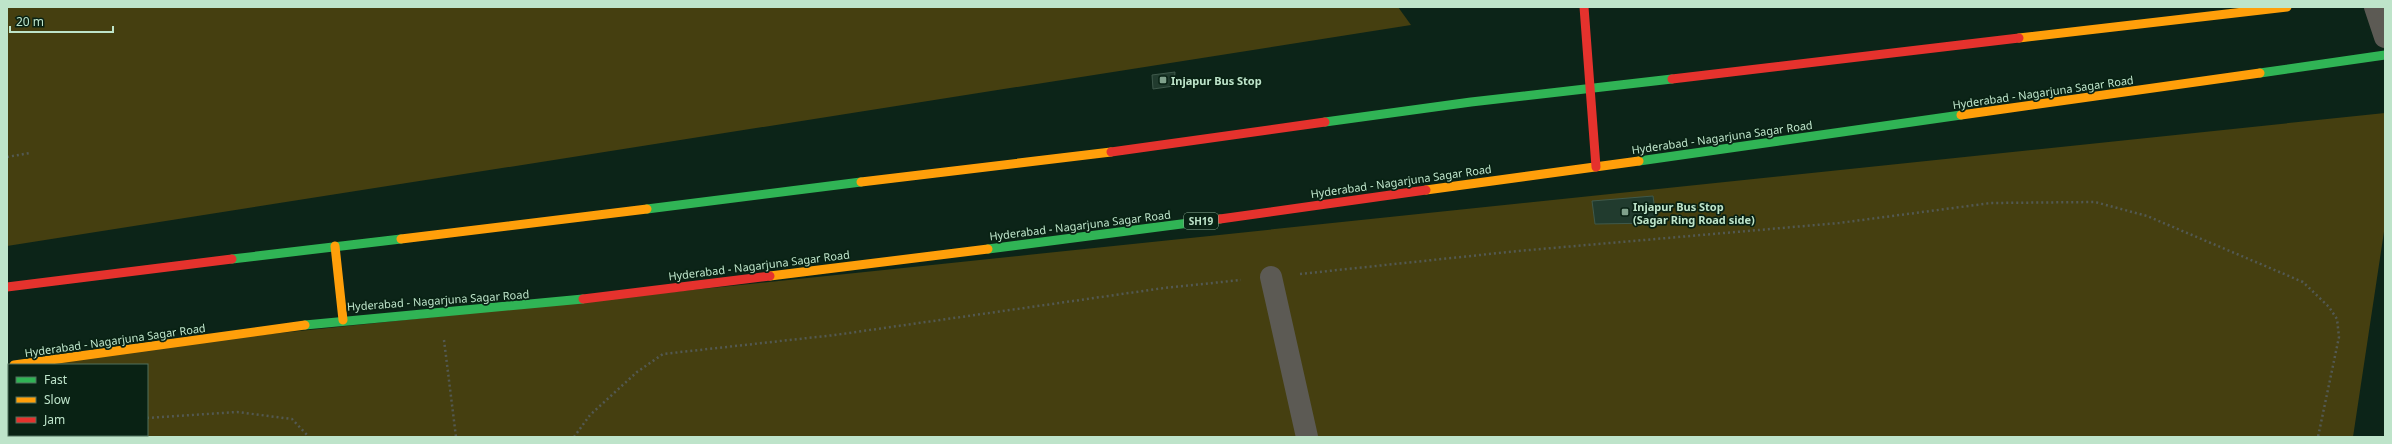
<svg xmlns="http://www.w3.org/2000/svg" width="2392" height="444" font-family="'Noto Sans',sans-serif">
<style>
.green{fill:#453f10;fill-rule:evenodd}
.building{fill:#213b2e;stroke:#3f594b}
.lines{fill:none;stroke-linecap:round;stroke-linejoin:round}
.path{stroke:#535952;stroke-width:2.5;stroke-dasharray:2 3;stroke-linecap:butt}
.street{stroke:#5c5a54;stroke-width:22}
.fast{stroke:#30b455;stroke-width:9}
.slow{stroke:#ff9f0a;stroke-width:9}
.jam{stroke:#e5322d;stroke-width:9}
.poi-dot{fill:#80a18c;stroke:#092214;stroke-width:1.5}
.labels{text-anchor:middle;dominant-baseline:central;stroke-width:3.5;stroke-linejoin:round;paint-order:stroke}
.shield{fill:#092214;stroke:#88aa93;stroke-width:1}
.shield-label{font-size:10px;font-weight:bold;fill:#bee4ca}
.poi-label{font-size:11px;font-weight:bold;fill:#bee4ca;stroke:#092214;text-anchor:start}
.street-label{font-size:11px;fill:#bee4ca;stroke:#092214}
</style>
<rect width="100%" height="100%" fill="#0c2418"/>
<g class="green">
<path d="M7 7H1398L1411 25 7 246Z"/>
<path d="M2385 113V225L2353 437H7V365L195 342ZM9 365H147V435H9Z"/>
</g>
<g class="building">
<path d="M1175 72 1174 86 1153 89 1152 75Z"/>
<path d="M1653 196 1657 223 1595 224 1592 201Z"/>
</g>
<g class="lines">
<g class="path">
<path d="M7 157 30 153"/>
<path d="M1300 274 1518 251 1839 223 1991 203 2095 202 2147 216 2303 282 2329 307 2337 319 2339 337 2318 437"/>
<path d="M444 340 456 437"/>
<path d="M147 418 237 412 292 419 309 437"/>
<path d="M7 429H9"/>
<path d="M574 437 590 415 637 372 663 354 835 335 1164 288 1241 280"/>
</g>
<g class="street">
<path d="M2375 7 2385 37"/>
<path d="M1271 277 1307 437"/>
</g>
<g class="fast">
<path d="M2260 73 2385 55"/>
<path d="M1325 122 1471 102 1672 79"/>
<path d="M1639 161 1961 115"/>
<path d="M647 209 861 182"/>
<path d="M988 249 1220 219"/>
<path d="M232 259 401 239"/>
<path d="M305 325 583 299"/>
</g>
<g class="slow">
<path d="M2019 38 2287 7"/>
<path d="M1961 115 2260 73"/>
<path d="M861 182 1111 152"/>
<path d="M1426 190 1639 161"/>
<path d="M401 239 647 209"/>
<path d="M335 246 343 320"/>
<path d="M770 276 988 249"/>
<path d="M14 365 305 325"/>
</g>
<g class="jam">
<path d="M1584 7 1596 167"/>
<path d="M1672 79 2019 38"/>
<path d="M1111 152 1325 122"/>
<path d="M1220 219 1426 190"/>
<path d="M7 287 232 259"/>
<path d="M583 299 770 276"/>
</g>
</g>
<g class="poi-dot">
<rect x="1159" y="76" width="8" height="8" rx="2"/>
<rect x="1621" y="208" width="8" height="8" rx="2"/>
</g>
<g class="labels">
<rect class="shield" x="1184" y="213" width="34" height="16" rx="3"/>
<g class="shield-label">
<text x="1201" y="221">SH19</text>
</g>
<g class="poi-label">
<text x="1171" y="80">Injapur Bus Stop</text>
<text x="1633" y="206">Injapur Bus Stop<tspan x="1633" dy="13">(Sagar Ring Road side)</tspan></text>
</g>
<g class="street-label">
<text transform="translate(2043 92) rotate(-8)">Hyderabad - Nagarjuna Sagar Road</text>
<text transform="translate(1722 137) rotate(-8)">Hyderabad - Nagarjuna Sagar Road</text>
<text transform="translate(1401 181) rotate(-8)">Hyderabad - Nagarjuna Sagar Road</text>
<text transform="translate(1080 225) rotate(-7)">Hyderabad - Nagarjuna Sagar Road</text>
<text transform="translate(759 265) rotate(-7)">Hyderabad - Nagarjuna Sagar Road</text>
<text transform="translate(438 300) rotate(-4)">Hyderabad - Nagarjuna Sagar Road</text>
<text transform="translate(115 340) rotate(-8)">Hyderabad - Nagarjuna Sagar Road</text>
</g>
</g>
<rect width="2392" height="444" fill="none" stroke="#bee4ca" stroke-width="16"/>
<rect x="8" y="364" width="140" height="72" fill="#092214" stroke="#51705d"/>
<rect x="16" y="377" width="20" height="6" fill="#30b455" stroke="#51705d"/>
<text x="44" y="384" font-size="12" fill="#bee4ca">Fast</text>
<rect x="16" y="397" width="20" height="6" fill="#ff9f0a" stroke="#51705d"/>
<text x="44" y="404" font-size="12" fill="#bee4ca">Slow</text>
<rect x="16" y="417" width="20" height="6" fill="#e5322d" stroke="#51705d"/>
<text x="44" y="424" font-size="12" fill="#bee4ca">Jam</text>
<path d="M10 26v6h103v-6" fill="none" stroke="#bee4ca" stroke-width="2"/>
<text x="16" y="26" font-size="12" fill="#bee4ca" stroke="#092214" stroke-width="3" paint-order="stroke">20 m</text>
</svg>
